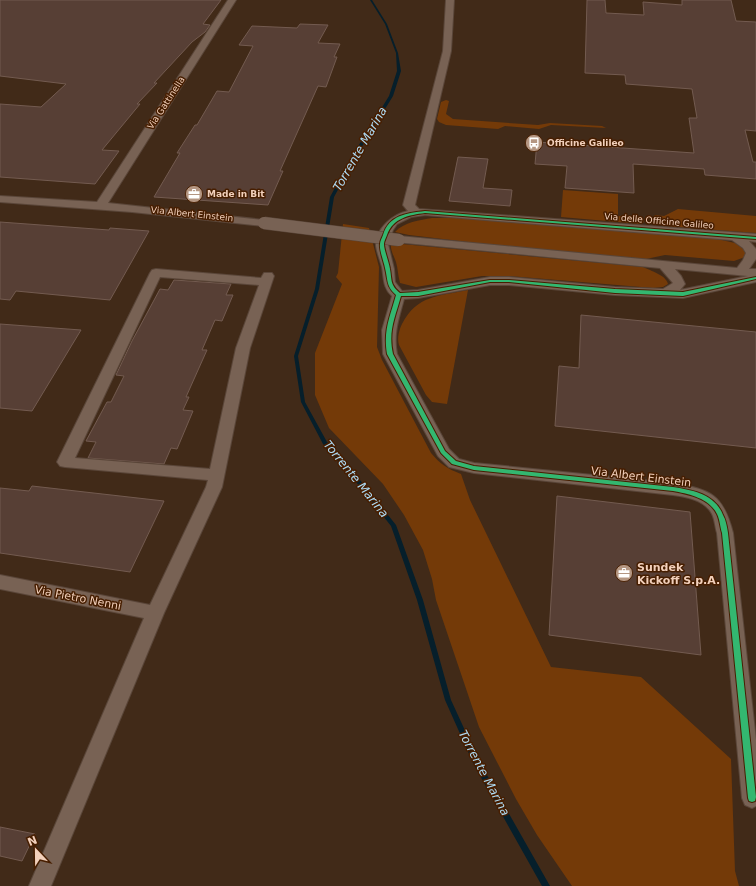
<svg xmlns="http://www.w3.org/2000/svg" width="756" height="886" font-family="'DejaVu Sans',sans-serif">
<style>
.green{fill:#743a08}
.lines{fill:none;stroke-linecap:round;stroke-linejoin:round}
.stream{fill:#061f2b;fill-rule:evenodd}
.building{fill:#573f35;stroke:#735b50}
.minor-casing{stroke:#5a4639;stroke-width:2}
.minor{fill:#786254;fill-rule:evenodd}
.minor-bridge-casing{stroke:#5a4639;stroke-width:13;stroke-linecap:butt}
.minor-bridge{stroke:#786254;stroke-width:12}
.cycleway-casing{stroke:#471e00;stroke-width:2}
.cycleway{fill:#33b770;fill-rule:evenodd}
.labels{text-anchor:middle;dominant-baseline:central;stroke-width:3;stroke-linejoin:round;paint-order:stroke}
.far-street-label{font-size:9px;fill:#f2d0bb;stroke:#471e00}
.far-poi-label{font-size:9px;font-weight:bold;fill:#f2d0bb;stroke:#471e00;text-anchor:start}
.street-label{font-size:11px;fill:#f2d0bb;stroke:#471e00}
.poi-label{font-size:11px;font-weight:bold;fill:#f2d0bb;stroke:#471e00;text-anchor:start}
.water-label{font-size:12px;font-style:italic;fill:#aedbf4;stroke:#471e00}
</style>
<rect width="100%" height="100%" fill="#412a18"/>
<g class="green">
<path d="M446 100 449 101 446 114 453 119 538 125 550 123 602 126 606 128 551 125 539 129 505 126 498 129 446 125 439 122 437 119 441 102Z"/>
<path d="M563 190 618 194V216L642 218 644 222 641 224 561 217Z"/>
<path d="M678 209 756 216V233L665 226 659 224 653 218 655 215 664 216Z"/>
<path d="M432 218H457L717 239 735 243 747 251 745 257 734 261 665 255 646 259 493 245 409 235 395 232C404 222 420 220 432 218Z"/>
<path d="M343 224 369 228 379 267 377 347 382 360 431 453C440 464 448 469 461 474L470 500 551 667 641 677 731 759 735 871 739 886H572L537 835 516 799 479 727 436 600 432 579 423 550 404 515 383 484 329 428 315 395V353L342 284 336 277 338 273Z"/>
<path d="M391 243 643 267C651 271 666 275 668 284L663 287 653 288 509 276H482L416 287 400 283C398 276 398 269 396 262 394 256 390 250 391 243Z"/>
<path d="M468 290 447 404 432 402 426 395 399 345C397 338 399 330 402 324 417 295 439 296 468 290Z"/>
</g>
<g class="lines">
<path class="stream" d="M370 0H372L387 24 398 53 401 71 393 96 358 153 334 197 319 289 298 356 305 402 327 442 356 475 396 525 423 600 451 700 479 761 550 886H542L474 765 445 700 417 600 391 526 352 477 323 444 301 402 294 356 315 289 330 197 354 153 389 96 397 71 396 53 385 24Z"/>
</g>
<g class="building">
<path d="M0 0H221L203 24 210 25 205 32 192 42 154 83H157L137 104H140L102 150 119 151 95 184 0 177V104L41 107 66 84 0 76Z"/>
<path d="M587 0H605L606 13 644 15 643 2 682 5V0H731L736 21 756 22V131L745 130 753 162H756V179L705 175 704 169 633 164 634 193 565 188 567 166 535 164 537 142 694 153 689 118H697L692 89 626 84 625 75 585 73Z"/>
<path d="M300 24 328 25 318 43 340 44 334 57H337L326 87 318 86 280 171H283L268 205 154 197 180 153H177L195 125H197L217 91 229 92 253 46 239 45 252 26 297 28Z"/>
<path d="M458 157 488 159 483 188 512 190 510 206 449 201Z"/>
<path d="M0 222 109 230 110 228 149 231 110 300 16 291 10 300 0 299Z"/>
<path d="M174 280 231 284 226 295H233L222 321 215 320 202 350H207L186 397H189L183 410 193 411 177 449 171 448 164 464 88 458 96 442 86 441 107 402H111L124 376 116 375 132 341 160 289 168 290Z"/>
<path d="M581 315 756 332V448L555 426 559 366 579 368Z"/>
<path d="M0 324 81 330 32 411 0 408Z"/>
<path d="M32 486 164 501 130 572 0 553V488L29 491Z"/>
<path d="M557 496 690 512 701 655 549 635Z"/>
<path d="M0 827 35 834 22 861 0 856Z"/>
</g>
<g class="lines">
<defs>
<g id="minor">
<path d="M228 0H236L108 203 264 220 268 221 270 223 268 225 264 226 132 212 0 202V196L97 202Z"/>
<path d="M446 0H454L451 51 415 205 419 209 756 234V242L749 241 756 249V259L749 269H756V282L683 298 615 295 509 285H490L418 298 404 299C399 318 393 333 397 354L449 449 459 459 474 463 673 483C711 490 723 494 733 533L756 740V806L752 808 745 805 742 798 717 533C715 527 715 520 712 514 705 500 687 497 673 495L474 473 449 467 438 456 383 354 382 330 392 296C383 288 384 279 382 267 380 260 377 253 376 246 375 229 393 214 408 211L403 205 443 51ZM425 215 732 240 743 248 746 253 743 260 737 268 399 236 395 238 393 240 395 242 660 268 673 283 663 289 615 287 509 277H490L418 290 402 291 395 282 394 269 388 244 393 230 397 224 411 217ZM675 269 748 276 680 290 685 284 681 276Z"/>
<path d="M156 269 261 278 264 273H272L274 276 250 348 222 487 164 613 51 886H29L144 618 0 589V575L150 605 206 487 208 480 65 467 60 466 57 462 150 273 152 270ZM160 277 259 285 236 348 210 469 75 458Z"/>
</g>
</defs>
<use href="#minor" class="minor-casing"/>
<use href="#minor" class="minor"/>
<defs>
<path id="minor-bridge" d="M264 223 399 240"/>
</defs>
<use href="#minor-bridge" class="minor-bridge-casing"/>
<use href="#minor-bridge" class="minor-bridge"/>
<defs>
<path id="cycleway" d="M425 211 756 237V239L425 213C409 215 393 218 387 235 386 238 384 241 384 244 384 250 389 262 390 269 392 280 390 285 400 293L418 292 490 280H509L615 289 683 292 756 277V279L683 296 615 293 509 282H490L418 296H401C395 318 388 331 393 354L445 451 456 461 474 466 673 487C692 490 715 494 723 515 726 520 727 527 728 533L756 797 755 801 752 802 749 801 748 798 722 533C720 527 720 520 717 514 709 498 689 494 673 491L474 470 452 464 441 453 387 354C383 330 390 317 396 295 386 286 388 280 385 268 384 262 379 250 380 244 380 241 382 238 383 235 389 215 407 213 425 211Z"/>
</defs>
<use href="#cycleway" class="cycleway-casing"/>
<use href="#cycleway" class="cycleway"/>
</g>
<defs>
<symbol id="bus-disc" viewBox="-11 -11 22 22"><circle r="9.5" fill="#b49682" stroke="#471e00"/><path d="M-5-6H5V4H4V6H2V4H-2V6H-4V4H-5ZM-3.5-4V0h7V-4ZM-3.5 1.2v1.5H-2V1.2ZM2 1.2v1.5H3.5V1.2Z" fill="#fff"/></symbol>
<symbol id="office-disc" viewBox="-11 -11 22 22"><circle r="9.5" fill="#b49682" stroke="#471e00"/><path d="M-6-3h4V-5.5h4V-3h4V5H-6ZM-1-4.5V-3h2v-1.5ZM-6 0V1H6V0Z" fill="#fff"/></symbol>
</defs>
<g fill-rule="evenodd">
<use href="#bus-disc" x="524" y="133" width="20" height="20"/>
<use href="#office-disc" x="184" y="184" width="20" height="20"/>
<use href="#office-disc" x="614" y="563" width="20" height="20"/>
</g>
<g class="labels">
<g class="far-street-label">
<text transform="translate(166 103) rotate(-57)">Via Gattinella</text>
<text transform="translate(192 214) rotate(6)">Via Albert Einstein</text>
<text transform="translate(659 221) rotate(5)">Via delle Officine Galileo</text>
</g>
<g class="far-poi-label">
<text x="547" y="143">Officine Galileo</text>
<text x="207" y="194">Made in Bit</text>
</g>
<g class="street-label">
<text transform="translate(641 477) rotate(7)">Via Albert Einstein</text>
<text transform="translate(78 598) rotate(11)">Via Pietro Nenni</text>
</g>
<g class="poi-label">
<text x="637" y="567">Sundek<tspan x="637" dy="13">Kickoff S.p.A.</tspan></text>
</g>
<g class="water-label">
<text transform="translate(360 149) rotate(-60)">Torrente Marina</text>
<text transform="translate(356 479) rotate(51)">Torrente Marina</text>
<text transform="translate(484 773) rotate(62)">Torrente Marina</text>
</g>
</g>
<g transform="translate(36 850) rotate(338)" stroke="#471e00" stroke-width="3" paint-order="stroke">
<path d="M0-3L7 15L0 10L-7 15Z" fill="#f2d0bb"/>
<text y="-6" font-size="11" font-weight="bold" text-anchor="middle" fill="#f2d0bb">N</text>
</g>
</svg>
